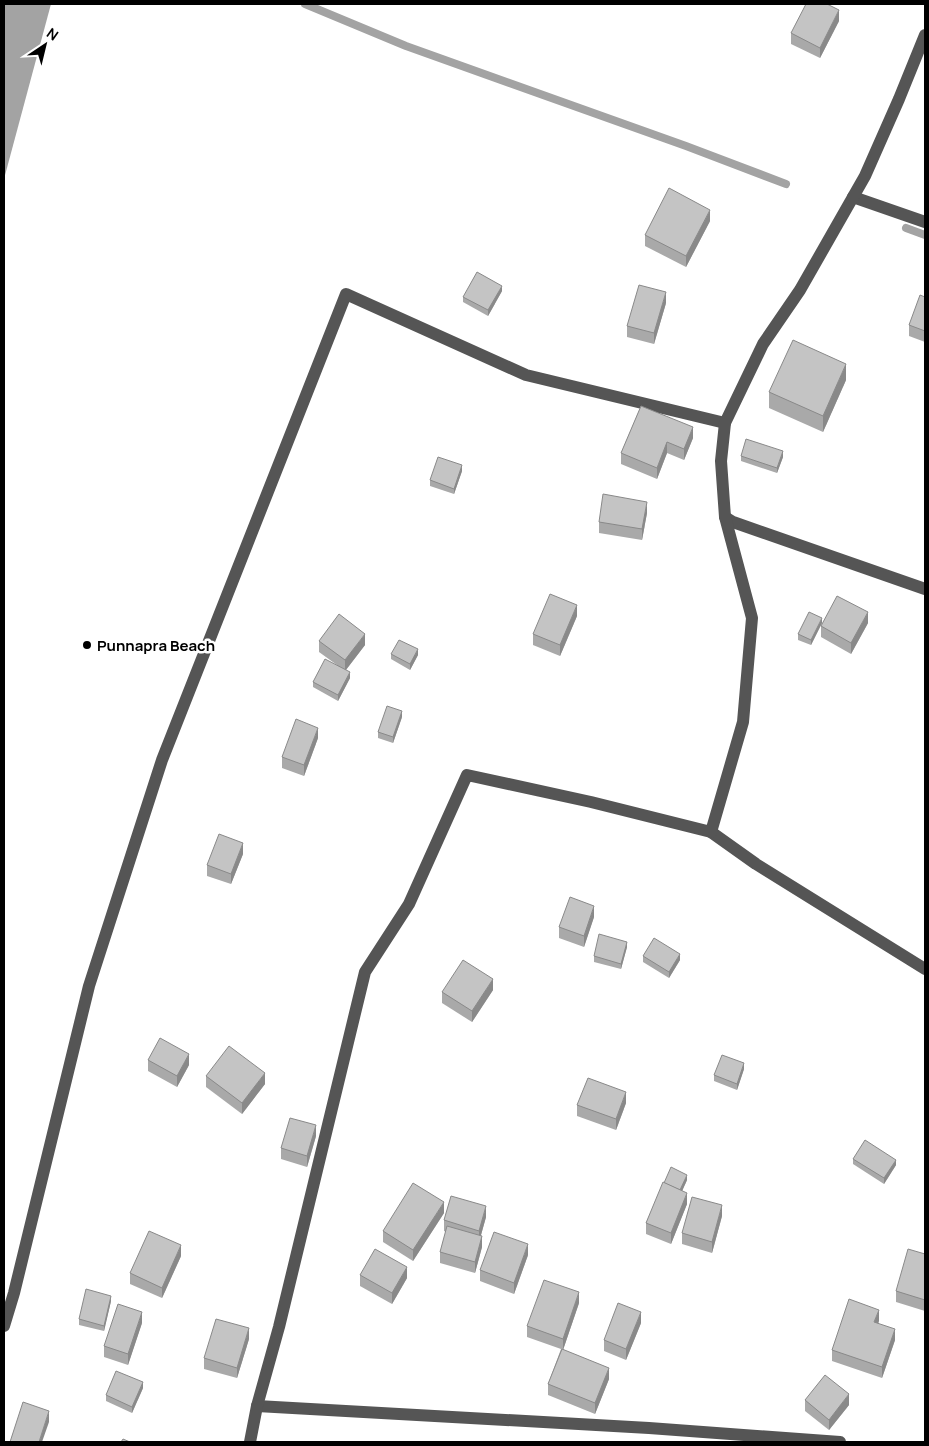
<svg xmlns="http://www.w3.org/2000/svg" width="929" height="1446" font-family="Manrope,sans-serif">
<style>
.water{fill:#a3a3a3}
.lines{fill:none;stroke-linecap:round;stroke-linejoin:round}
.stream{stroke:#a3a3a3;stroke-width:8}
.minor{stroke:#555;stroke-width:12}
.wall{fill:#a9a9a9}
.shaded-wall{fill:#898989}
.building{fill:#c4c4c4;stroke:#898989}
.poi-dot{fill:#000;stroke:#fff;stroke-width:2}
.labels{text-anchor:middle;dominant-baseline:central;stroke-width:5;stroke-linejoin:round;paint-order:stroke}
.poi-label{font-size:15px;font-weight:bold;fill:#000;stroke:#fff;text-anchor:start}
</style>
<rect width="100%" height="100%" fill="#fff"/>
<path class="water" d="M4 4H51L4 179Z"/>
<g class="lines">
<g class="stream">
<path d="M305 4 406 46 686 146 786 184"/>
<path d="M906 228 925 235"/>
</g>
<g class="minor">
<path d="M853 197 925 222"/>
<path d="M725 517 733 522 925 589"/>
<path d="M711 832 756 864 925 969"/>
<path d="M4 1326 14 1293 89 986 162 760 346 294 526 375 725 423"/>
<path d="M257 1406 649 1428 840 1442"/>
<path d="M250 1442 257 1406 279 1327 365 972 409 904 467 775 591 802 711 832 743 722 752 618 725 517 721 461 725 423 763 344 800 290 865 176 899 99 925 35"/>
</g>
</g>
<g class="wall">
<path d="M839 21 820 58 791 44V33Z"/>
<path d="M710 221 686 267 645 246V235Z"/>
<path d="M502 291 488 316 463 302V297Z"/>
<path d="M925 297V342L909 336V325Z"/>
<path d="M666 303 654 344 627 337V326Z"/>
<path d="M846 380 823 432 769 408V392Z"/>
<path d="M641 406 693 438 684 460 667 453 657 479 621 464V453Z"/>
<path d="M741 456 783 457 777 473 741 461Z"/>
<path d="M462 471 454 494 430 486V480Z"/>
<path d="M647 513 642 540 599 533V522Z"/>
<path d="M577 616 560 656 533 645V634Z"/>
<path d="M822 623 811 645 798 640V634Z"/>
<path d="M868 623 851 654 821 637V626Z"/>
<path d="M319 641 365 645 346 670 350 678 338 701 313 687V682L337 665 319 652Z"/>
<path d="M391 654 418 655 410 670 391 659Z"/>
<path d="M402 717 393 743 378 738V732Z"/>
<path d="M318 738 304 776 282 768V757Z"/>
<path d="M243 854 231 884 207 876V865Z"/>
<path d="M594 917 584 947 559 938V927Z"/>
<path d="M627 947 621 969 594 962V956Z"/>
<path d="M643 956 680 960 669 978 643 962Z"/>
<path d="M493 990 472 1022 442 1003V992Z"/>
<path d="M148 1060 189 1065 177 1087 148 1071Z"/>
<path d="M744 1069 737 1090 714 1081V1075Z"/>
<path d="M206 1076 265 1084 242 1114 206 1087Z"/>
<path d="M626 1103 616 1130 577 1116V1105Z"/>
<path d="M316 1136 307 1167 281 1159V1148Z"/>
<path d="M853 1159 896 1165 884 1184 853 1164Z"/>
<path d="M687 1180 682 1191 687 1204 671 1244 646 1234V1223L664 1183Z"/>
<path d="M444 1213 413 1261 383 1242V1231Z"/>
<path d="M722 1216 712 1253 682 1244V1233Z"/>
<path d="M486 1217 481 1235 482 1247 475 1273 440 1263V1252L446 1232 444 1231V1220Z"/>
<path d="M925 1254V1311L896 1302V1291Z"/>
<path d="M528 1255 514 1294 480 1281V1270Z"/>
<path d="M181 1256 162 1298 130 1284V1273Z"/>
<path d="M360 1275 407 1278 392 1304 360 1286Z"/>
<path d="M111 1301 104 1331 79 1325V1319Z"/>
<path d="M579 1303 563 1350 609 1379 595 1414 548 1395V1384L561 1349 527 1337V1326Z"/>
<path d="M879 1321 878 1324 895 1340 882 1378 832 1361V1350Z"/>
<path d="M142 1323 128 1365 104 1357V1346Z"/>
<path d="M641 1323 626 1360 604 1351V1340Z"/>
<path d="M249 1339 237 1378 204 1369V1358Z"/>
<path d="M143 1388 132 1413 106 1401V1395Z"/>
<path d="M805 1400 849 1405 829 1430 805 1411Z"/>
</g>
<g class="shaded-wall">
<path d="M839 10V21L820 58V48Z"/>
<path d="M710 210V221L686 267V256Z"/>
<path d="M502 286V291L488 316V310Z"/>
<path d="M666 292V303L654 344V333Z"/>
<path d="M846 364V380L823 432V416Z"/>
<path d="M693 427V438L684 460V449Z"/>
<path d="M667 442V453L657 479V468Z"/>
<path d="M783 451V457L777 473V468Z"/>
<path d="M462 465V471L454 494V489Z"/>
<path d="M647 502V513L642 540V529Z"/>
<path d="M577 605V616L560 656V645Z"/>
<path d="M868 612V623L851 654V643Z"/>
<path d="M822 618V623L811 645V640Z"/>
<path d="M365 634V645L345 671V660Z"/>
<path d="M418 649V655L410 670V664Z"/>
<path d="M350 672V678L338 701V695Z"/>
<path d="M402 711V717L393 743V737Z"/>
<path d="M318 728V738L304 776V765Z"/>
<path d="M243 843V854L231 884V874Z"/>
<path d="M594 906V917L584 947V936Z"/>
<path d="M627 942V947L621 969V964Z"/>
<path d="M680 954V960L669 978V972Z"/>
<path d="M493 979V990L472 1022V1011Z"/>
<path d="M189 1054V1065L177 1087V1076Z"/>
<path d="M744 1063V1069L737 1090V1084Z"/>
<path d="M265 1073V1084L242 1114V1103Z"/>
<path d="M626 1092V1103L616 1130V1119Z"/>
<path d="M316 1125V1136L307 1167V1156Z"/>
<path d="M896 1160V1165L884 1184V1178Z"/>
<path d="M687 1175V1180L679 1198V1192Z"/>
<path d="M687 1193V1204L671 1244V1233Z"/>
<path d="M444 1202V1213L413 1261V1250Z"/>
<path d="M722 1205V1216L712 1253V1242Z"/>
<path d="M486 1206V1217L479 1242V1231Z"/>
<path d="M482 1236V1247L475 1273V1262Z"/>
<path d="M528 1244V1255L514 1294V1283Z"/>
<path d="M181 1245V1256L162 1298V1288Z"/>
<path d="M407 1267V1278L392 1304V1293Z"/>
<path d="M579 1292V1303L563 1350V1339Z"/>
<path d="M111 1296V1301L104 1331V1326Z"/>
<path d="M879 1310V1321L874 1333V1322Z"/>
<path d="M142 1312V1323L128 1365V1354Z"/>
<path d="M641 1312V1323L626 1360V1349Z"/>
<path d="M249 1328V1339L237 1378V1368Z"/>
<path d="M895 1329V1340L882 1378V1367Z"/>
<path d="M609 1368V1379L595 1414V1403Z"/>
<path d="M143 1382V1388L132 1413V1407Z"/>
<path d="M849 1394V1405L829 1430V1420Z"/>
<path d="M49 1411V1422L42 1442H39Z"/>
</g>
<g class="building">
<path d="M806 4H827L839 10 820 48 791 33Z"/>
<path d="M669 188 710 210 686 256 645 235Z"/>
<path d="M477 272 502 286 488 310 463 297Z"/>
<path d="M639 285 666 292 654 333 627 326Z"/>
<path d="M920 295 925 297V331L909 325Z"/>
<path d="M793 340 846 364 823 416 769 392Z"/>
<path d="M641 406 693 427 684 449 667 442 657 468 621 453Z"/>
<path d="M746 439 783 451 777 468 741 456Z"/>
<path d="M438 457 462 465 454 489 430 480Z"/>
<path d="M603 494 647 502 642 529 599 522Z"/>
<path d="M550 594 577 605 560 645 533 634Z"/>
<path d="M837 596 868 612 851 643 821 626Z"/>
<path d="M809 612 822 618 811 640 798 634Z"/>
<path d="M339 614 365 634 345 660 319 641Z"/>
<path d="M399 640 418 649 410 664 391 654Z"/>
<path d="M325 659 350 672 338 695 313 682Z"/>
<path d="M387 706 402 711 393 737 378 732Z"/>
<path d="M296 719 318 728 304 765 282 757Z"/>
<path d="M219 834 243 843 231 874 207 865Z"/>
<path d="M570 897 594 906 584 936 559 927Z"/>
<path d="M599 934 627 942 621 964 594 956Z"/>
<path d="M654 938 680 954 669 972 643 956Z"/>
<path d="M463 960 493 979 472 1011 442 992Z"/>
<path d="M160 1038 189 1054 177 1076 148 1060Z"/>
<path d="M229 1046 265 1073 242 1103 206 1076Z"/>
<path d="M722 1055 744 1063 737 1084 714 1075Z"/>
<path d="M588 1078 626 1092 616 1119 577 1105Z"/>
<path d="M290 1118 316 1125 307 1156 281 1148Z"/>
<path d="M865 1140 896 1160 884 1178 853 1159Z"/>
<path d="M671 1167 687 1175 680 1190 664 1183Z"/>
<path d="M663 1182 687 1193 671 1233 646 1223Z"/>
<path d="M413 1183 444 1202 413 1250 383 1231Z"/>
<path d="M451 1196 486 1206 479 1231 444 1220Z"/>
<path d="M692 1197 722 1205 712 1242 682 1233Z"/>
<path d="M447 1226 482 1236 475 1262 440 1252Z"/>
<path d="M149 1231 181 1245 162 1288 130 1273Z"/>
<path d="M494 1232 528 1244 514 1283 480 1270Z"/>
<path d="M375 1249 407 1267 392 1293 360 1275Z"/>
<path d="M908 1249 925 1254V1300L896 1291Z"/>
<path d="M544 1280 579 1292 563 1339 527 1326Z"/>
<path d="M86 1289 111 1296 104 1326 79 1319Z"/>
<path d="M849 1299 879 1310 874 1322 895 1329 882 1367 832 1350Z"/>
<path d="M618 1303 641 1312 626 1349 604 1340Z"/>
<path d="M118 1304 142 1312 128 1354 104 1346Z"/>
<path d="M216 1319 249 1328 237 1368 204 1358Z"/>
<path d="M562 1349 609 1368 595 1403 548 1384Z"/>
<path d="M116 1371 143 1382 132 1407 106 1395Z"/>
<path d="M825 1375 849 1394 829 1420 805 1400Z"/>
<path d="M23 1402 49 1411 39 1442H10Z"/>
<path d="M123 1439 130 1442H121Z"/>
</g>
<circle class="poi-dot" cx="87" cy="645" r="5"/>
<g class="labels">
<g class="poi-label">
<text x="97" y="645">Punnapra Beach</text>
</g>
</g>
<rect width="929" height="1446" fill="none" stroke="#000000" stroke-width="10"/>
<g transform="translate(45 45) rotate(35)" stroke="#ffffff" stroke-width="4" paint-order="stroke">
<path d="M0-4L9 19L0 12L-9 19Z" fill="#000000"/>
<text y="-8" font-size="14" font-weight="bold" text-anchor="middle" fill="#000000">N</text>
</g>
</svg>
